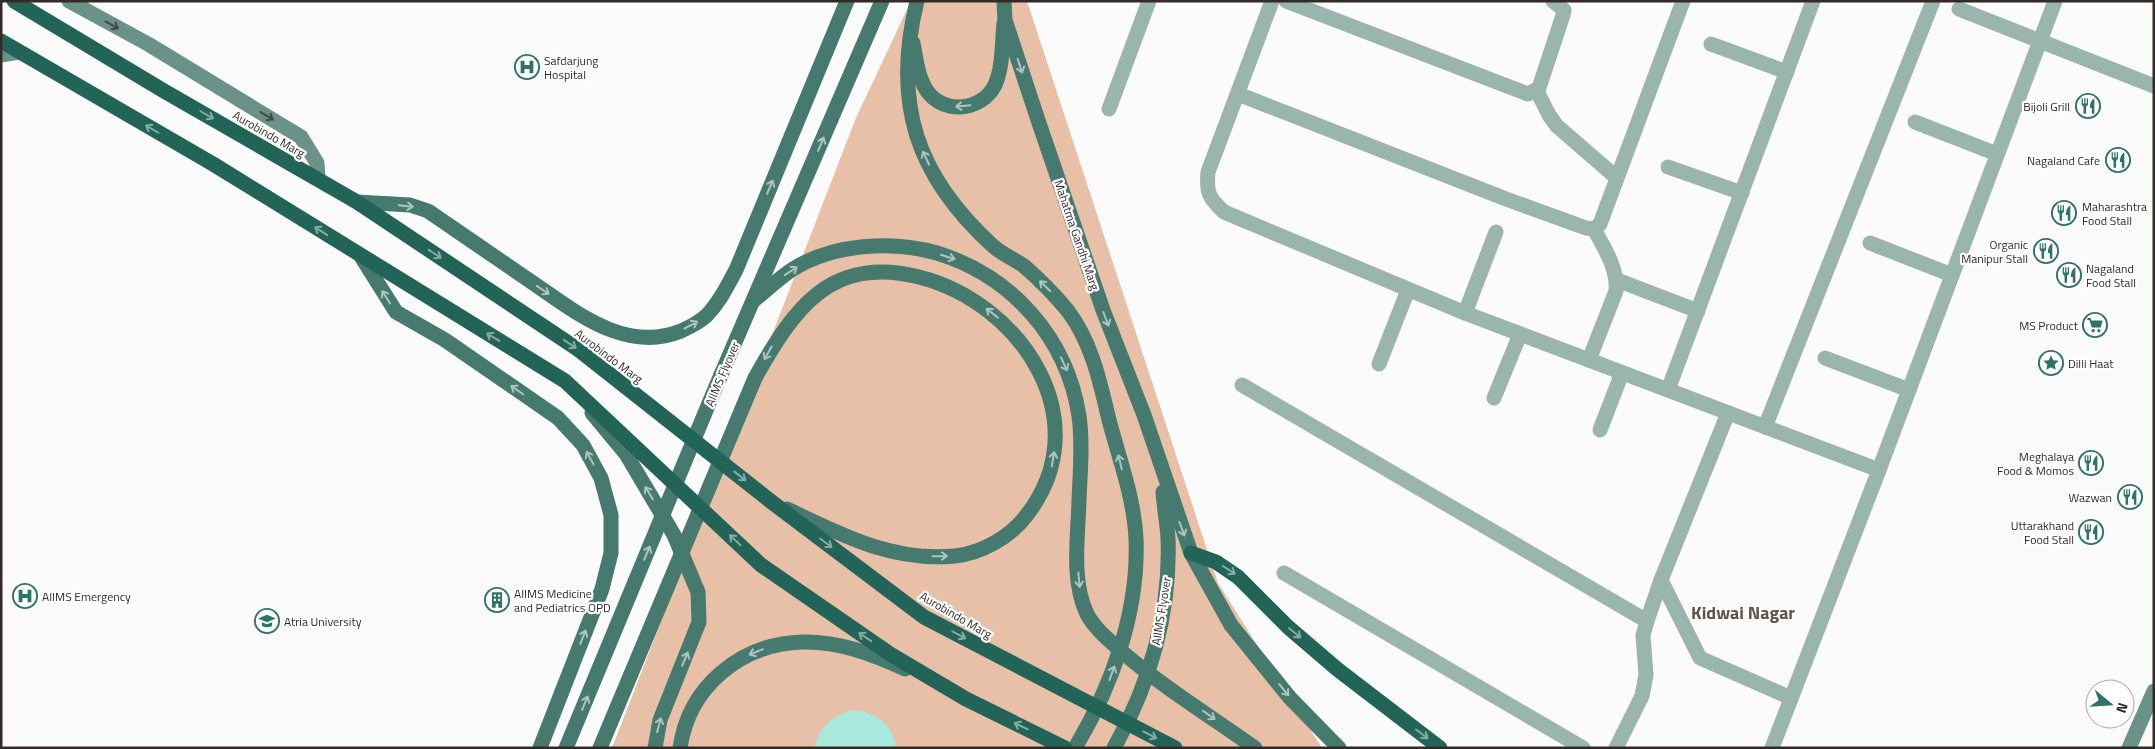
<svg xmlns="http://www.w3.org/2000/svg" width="2155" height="749" font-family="'Titillium Web',sans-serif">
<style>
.green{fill:#e8bfa7}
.water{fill:#a9e9db}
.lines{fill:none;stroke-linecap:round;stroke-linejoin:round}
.street{stroke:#9ab5ae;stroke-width:15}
.secondary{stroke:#6a9289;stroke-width:15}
.primary{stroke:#467a6f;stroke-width:15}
.highway{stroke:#236459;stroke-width:15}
.oneway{stroke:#444943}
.oneway2{stroke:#acc3be}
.oneway3{stroke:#86aaa4}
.labels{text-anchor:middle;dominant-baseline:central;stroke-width:4.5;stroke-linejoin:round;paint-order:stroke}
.poi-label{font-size:12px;fill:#342a25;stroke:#fff;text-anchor:start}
.street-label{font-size:12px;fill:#342a25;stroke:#fff}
.district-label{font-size:18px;font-weight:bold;fill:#675347;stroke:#fff}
</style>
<rect width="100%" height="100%" fill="#fbfbfb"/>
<path class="green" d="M911 1H1027L1218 583 1322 748H612L856 118Z"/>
<path class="water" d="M852 710C875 712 893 723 896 748H815C818 727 832 716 852 710Z"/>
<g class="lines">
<g class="street">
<path d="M1272 1 1208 172C1206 193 1209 198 1224 212L1465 313 1879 470"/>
<path d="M1286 1 1528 94 1539 88 1563 15 1564 10 1553 1"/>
<path d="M1959 9 2154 86"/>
<path d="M1711 44 1787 72"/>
<path d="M1537 91 1549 115 1557 126 1617 178"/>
<path d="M1238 94 1506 199 1586 228 1594 229 1600 224 1683 1"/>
<path d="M1109 109 1149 1"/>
<path d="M1915 122 1997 154"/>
<path d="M1668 167 1742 193"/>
<path d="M1870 243 1952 275"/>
<path d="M1617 280 1698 311"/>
<path d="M1465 313 1496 232"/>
<path d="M1825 358 1909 390"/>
<path d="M1589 360 1616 291C1618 268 1604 248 1594 229"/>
<path d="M1379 364 1408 290"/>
<path d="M1242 385 1647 621"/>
<path d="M1668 390 1813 1"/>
<path d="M1494 398 1520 334"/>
<path d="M1765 427 1933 1"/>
<path d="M1600 430 1622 373"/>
<path d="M1284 573 1583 748"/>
<path d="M1661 580 1700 658 1791 698"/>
<path d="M1616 748 1642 696 1646 675 1643 635 1647 621 1661 580 1728 413"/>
<path d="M1772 748 1879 470 2055 1"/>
</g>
<g class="secondary">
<path d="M69 1 148 44 301 137 317 163 318 179"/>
<path d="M1 55 19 52"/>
<path d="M2129 748 2154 691"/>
</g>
<g class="primary">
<path d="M917 1C892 103 916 176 993 246 1002 254 1014 259 1024 266 1040 280 1055 295 1068 311 1092 343 1100 382 1109 420 1119 458 1134 498 1136 538 1139 612 1112 686 1075 748"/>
<path d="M1004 1 1005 20 1039 123 1103 310 1144 415 1191 553 1231 625 1290 698 1339 748"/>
<path d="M913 43C916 59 918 78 927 91 944 115 982 111 995 85 1003 67 1002 43 1004 23"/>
<path d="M357 202 410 205 428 211C464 236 500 260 536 285 578 314 627 353 681 331 690 327 700 322 707 315 720 302 727 286 736 270L847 1"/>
<path d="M362 258 396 312 445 340 558 418 583 445 601 478 611 515V553L602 589 540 748"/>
<path d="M753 301C766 291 779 278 793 269 833 244 892 240 937 253 1012 276 1067 338 1079 416 1083 444 1080 473 1079 501 1078 537 1071 581 1087 614 1095 629 1109 640 1121 651 1163 687 1210 716 1255 748"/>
<path d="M592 413 626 454 674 535 698 592 699 622 660 720 655 748"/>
<path d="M566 748 717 384 882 1"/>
<path d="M600 748 755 378C794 308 831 255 919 277 1022 303 1100 422 1026 516 1010 537 982 553 955 556 893 562 841 535 787 509"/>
<path d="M680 748C689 686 741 644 802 642 838 641 873 654 905 669"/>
<path d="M1114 748C1150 684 1171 611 1168 538 1167 522 1164 507 1163 492"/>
</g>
<g class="highway">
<path d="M14 1 164 91 357 202 579 350 773 503 924 617 1175 748"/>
<path d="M1 41 213 164 565 381 761 565 890 654 966 699 1065 748"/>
<path d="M1191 553 1216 562 1238 577 1288 627 1337 669 1440 748"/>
</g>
</g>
<defs><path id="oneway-shaft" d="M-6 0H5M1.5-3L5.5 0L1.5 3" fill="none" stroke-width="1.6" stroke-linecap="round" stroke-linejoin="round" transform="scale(1.25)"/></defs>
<g class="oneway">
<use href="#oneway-shaft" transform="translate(112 25) rotate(29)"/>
<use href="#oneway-shaft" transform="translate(267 116) rotate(31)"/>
</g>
<g class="oneway2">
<use href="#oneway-shaft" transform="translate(1020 66) rotate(72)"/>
<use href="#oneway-shaft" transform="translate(963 106) rotate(175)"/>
<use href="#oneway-shaft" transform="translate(821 144) rotate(-67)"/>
<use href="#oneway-shaft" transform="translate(926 158) rotate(-115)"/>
<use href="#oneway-shaft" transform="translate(770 187) rotate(-67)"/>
<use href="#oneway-shaft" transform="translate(406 206) rotate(6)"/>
<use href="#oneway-shaft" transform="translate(948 257) rotate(18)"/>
<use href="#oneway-shaft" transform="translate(791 271) rotate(-34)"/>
<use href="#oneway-shaft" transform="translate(1045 286) rotate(-136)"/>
<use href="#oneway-shaft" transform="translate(543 290) rotate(34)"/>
<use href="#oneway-shaft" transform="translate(386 297) rotate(-122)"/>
<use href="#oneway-shaft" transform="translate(992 313) rotate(-142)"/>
<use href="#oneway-shaft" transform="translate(1106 319) rotate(69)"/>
<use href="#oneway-shaft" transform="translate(691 325) rotate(-28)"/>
<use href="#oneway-shaft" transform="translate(768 353) rotate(119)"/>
<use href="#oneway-shaft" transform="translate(1064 364) rotate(65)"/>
<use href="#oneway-shaft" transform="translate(517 390) rotate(-145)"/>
<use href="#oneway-shaft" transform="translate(590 458) rotate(-119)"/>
<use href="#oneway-shaft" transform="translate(1053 459) rotate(-80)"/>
<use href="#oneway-shaft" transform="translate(1120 462) rotate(-104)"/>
<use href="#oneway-shaft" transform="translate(649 493) rotate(-121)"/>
<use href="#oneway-shaft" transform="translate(1182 529) rotate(70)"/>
<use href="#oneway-shaft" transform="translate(647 553) rotate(-67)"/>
<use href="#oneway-shaft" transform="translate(940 556) rotate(-1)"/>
<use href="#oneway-shaft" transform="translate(1079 580) rotate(85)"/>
<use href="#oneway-shaft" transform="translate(583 637) rotate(-68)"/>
<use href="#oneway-shaft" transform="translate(756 652) rotate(158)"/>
<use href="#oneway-shaft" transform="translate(685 659) rotate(-67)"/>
<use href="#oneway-shaft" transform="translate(1112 673) rotate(-70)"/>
<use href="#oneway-shaft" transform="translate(1284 690) rotate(51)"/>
<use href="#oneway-shaft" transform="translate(585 703) rotate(-67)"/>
<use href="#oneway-shaft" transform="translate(1209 715) rotate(35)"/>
<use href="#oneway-shaft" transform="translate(659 725) rotate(-75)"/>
</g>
<g class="oneway3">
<use href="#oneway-shaft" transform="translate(207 115) rotate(30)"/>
<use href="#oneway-shaft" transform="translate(152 129) rotate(-150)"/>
<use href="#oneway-shaft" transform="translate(321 231) rotate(-147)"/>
<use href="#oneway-shaft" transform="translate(435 254) rotate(34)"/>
<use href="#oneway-shaft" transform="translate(493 337) rotate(-149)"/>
<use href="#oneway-shaft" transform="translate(570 344) rotate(34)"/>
<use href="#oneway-shaft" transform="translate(740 476) rotate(38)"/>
<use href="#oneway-shaft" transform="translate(735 540) rotate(-137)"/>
<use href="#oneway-shaft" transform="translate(826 543) rotate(37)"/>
<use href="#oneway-shaft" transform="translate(1229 570) rotate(33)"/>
<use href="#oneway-shaft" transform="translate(1295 633) rotate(40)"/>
<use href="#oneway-shaft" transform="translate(959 635) rotate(28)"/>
<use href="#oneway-shaft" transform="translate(865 637) rotate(-146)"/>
<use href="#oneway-shaft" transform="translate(1021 726) rotate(-154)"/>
<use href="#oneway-shaft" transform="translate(1422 734) rotate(37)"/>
<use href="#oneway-shaft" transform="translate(1150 735) rotate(28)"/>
</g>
<defs>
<symbol id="hospital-ring" viewBox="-11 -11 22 22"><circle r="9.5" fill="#fff" stroke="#2f7367" stroke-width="1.5"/><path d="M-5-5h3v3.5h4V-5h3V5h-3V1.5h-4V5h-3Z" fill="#2f7367"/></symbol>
<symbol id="restaurant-ring" viewBox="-11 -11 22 22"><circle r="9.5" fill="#fff" stroke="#2f7367" stroke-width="1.5"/><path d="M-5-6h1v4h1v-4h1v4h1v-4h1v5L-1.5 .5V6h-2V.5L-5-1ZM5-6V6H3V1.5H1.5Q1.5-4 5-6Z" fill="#2f7367"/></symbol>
<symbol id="supermarket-ring" viewBox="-11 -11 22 22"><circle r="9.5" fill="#fff" stroke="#2f7367" stroke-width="1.5"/><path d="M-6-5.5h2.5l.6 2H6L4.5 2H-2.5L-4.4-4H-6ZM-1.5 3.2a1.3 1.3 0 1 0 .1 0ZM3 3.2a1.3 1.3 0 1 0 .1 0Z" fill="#2f7367"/></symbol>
<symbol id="sight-ring" viewBox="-11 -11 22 22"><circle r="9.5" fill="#fff" stroke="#2f7367" stroke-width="1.5"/><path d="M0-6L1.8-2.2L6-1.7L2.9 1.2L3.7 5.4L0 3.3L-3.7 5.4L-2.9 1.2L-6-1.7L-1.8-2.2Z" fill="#2f7367"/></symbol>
<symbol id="building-ring" viewBox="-11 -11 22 22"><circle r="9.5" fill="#fff" stroke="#2f7367" stroke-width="1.5"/><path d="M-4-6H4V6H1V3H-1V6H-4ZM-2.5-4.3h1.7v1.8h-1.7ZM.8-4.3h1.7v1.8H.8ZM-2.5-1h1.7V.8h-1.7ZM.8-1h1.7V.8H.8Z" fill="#2f7367"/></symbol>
<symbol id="university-ring" viewBox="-11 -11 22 22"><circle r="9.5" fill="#fff" stroke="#2f7367" stroke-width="1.5"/><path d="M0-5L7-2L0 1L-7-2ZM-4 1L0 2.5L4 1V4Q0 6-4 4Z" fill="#2f7367"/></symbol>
</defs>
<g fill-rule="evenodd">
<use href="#hospital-ring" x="513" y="53" width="28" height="28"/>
<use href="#restaurant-ring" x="2074" y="92" width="28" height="28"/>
<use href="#restaurant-ring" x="2104" y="146" width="28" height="28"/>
<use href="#restaurant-ring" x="2050" y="199" width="28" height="28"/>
<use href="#restaurant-ring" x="2032" y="237" width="28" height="28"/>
<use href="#restaurant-ring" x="2055" y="261" width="28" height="28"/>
<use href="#supermarket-ring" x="2081" y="311" width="28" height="28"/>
<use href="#sight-ring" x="2037" y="349" width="28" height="28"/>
<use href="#restaurant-ring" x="2077" y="449" width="28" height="28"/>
<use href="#restaurant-ring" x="2116" y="483" width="28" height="28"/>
<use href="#restaurant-ring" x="2077" y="518" width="28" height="28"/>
<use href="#hospital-ring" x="11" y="582" width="28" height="28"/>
<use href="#building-ring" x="483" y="586" width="28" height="28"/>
<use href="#university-ring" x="253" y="607" width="28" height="28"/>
</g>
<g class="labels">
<g class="poi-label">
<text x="544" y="60">Safdarjung<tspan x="544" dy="14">Hospital</tspan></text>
<text x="2070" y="106" text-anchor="end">Bijoli Grill</text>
<text x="2100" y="160" text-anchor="end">Nagaland Cafe</text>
<text x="2082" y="206">Maharashtra<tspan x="2082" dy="14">Food Stall</tspan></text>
<text x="2028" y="244" text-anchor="end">Organic<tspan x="2028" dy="14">Manipur Stall</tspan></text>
<text x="2086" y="268">Nagaland<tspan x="2086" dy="14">Food Stall</tspan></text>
<text x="2078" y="325" text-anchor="end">MS Product</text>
<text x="2068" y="363">Dilli Haat</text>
<text x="2074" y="456" text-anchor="end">Meghalaya<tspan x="2074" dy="14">Food &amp; Momos</tspan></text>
<text x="2112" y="497" text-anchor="end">Wazwan</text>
<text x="2074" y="525" text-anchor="end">Uttarakhand<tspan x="2074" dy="14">Food Stall</tspan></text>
<text x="514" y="593">AIIMS Medicine<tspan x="514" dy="14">and Pediatrics OPD</tspan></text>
<text x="42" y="596">AIIMS Emergency</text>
<text x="284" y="621">Atria University</text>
</g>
<g class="street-label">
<text transform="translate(269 134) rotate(30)">Aurobindo Marg</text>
<text transform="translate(1077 235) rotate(71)">Mahatma Gandhi Marg</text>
<text transform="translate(609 356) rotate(37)">Aurobindo Marg</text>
<text transform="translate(722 374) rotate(-67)">AIIMS Flyover</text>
<text transform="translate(1161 611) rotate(-81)">AIIMS Flyover</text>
<text transform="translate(956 615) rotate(30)">Aurobindo Marg</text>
</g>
<g class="district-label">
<text x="1743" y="612">Kidwai Nagar</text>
</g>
</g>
<rect width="2155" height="749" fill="none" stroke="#342a25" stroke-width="5"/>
<g transform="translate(2110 704) rotate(108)"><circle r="24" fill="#ffffff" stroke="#aeaaa8"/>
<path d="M0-4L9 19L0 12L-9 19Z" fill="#2f7367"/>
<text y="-8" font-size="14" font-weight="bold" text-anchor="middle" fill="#342a25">N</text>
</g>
</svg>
